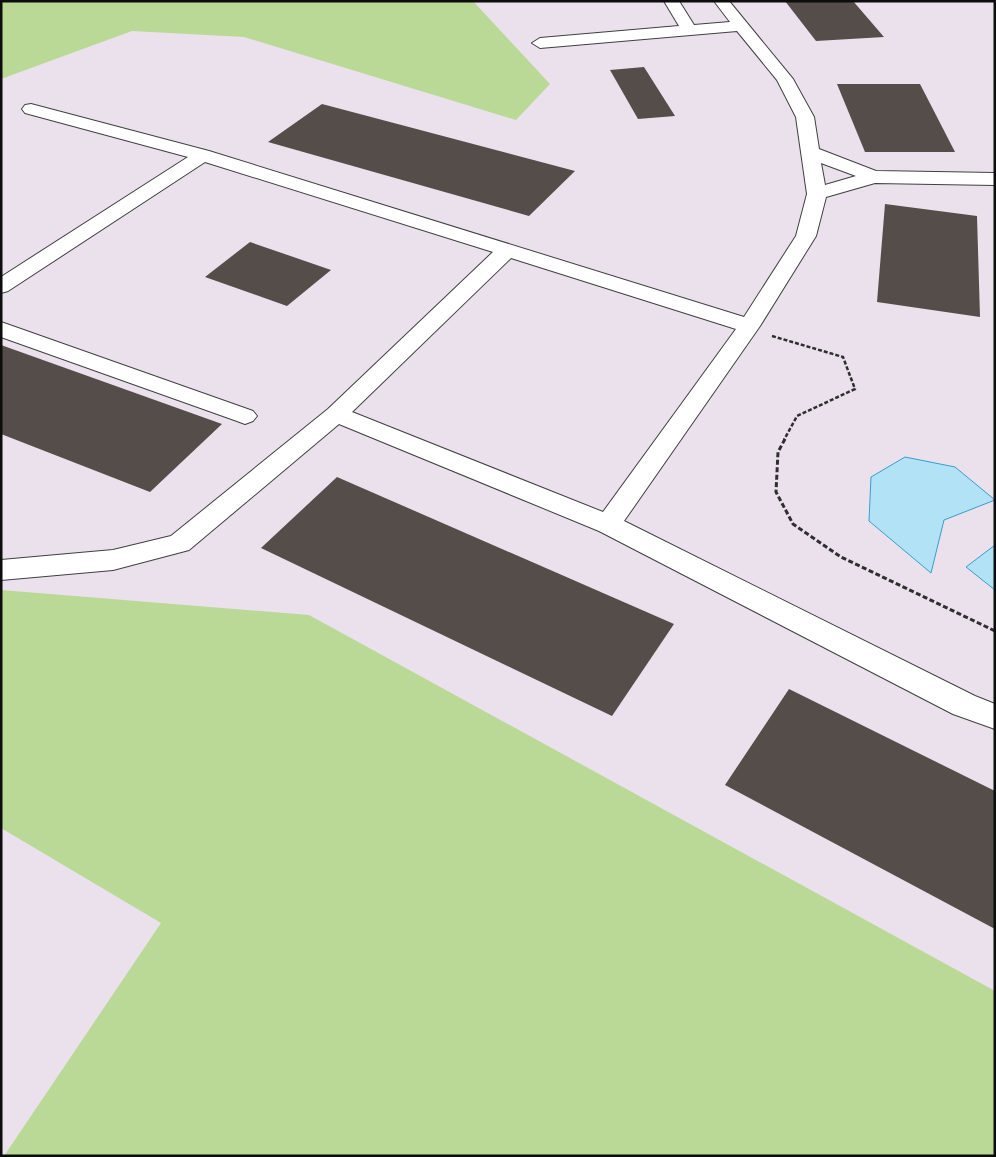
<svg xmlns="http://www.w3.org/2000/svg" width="996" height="1157" font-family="'Times New Roman',serif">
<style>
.industrial{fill:#eae1ec}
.forest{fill:#bad996}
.water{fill:#b2e2f6;stroke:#399dcc}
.building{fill:#554d49}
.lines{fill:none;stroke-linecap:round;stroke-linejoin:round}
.minor-casing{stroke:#404040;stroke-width:2}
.path-far1{stroke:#2f2f2f;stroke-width:2.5;stroke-dasharray:4 2;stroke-linecap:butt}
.path{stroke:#2f2f2f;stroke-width:3;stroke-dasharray:5 2.5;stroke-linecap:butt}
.minor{fill:#fff;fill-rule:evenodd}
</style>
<rect width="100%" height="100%" fill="#fffaed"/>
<rect class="industrial" x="1" y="1" width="994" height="1155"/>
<g class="forest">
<path d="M2 1H473L550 84 516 120 244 37 132 31 1 79Z"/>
<path d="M1 590 309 615 995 991V1156H4L161 923 1 828Z"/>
</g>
<g class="water">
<path d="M905 457 955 467 995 500 944 520 931 573 869 521 871 477Z"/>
<path d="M995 545V590L966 567Z"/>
</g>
<g class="building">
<path d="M785 1H853L884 37 816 41Z"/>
<path d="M644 67 675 116 638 119 610 70Z"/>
<path d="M837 84H920L955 152H865Z"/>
<path d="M322 104 575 171 529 216 268 142Z"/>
<path d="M885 204 977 216 980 317 877 302Z"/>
<path d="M250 242 331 270 287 306 205 277Z"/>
<path d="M1 345 222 424 150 492 1 434Z"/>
<path d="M337 477 674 624 612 716 261 548Z"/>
<path d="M789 689 995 791V929L725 785Z"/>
</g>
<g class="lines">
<defs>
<g id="minor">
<path d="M664 1H679L694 25 730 22 714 1H729L793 79 814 117 819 149 876 171 995 173V185L875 183 826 197 816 236 760 326 624 521 975 696 995 704V729L953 714 599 531 339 424 189 550 113 570 1 580V560L113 550 171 536 328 409 493 252 205 162 8 291 1 293V277L188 157 25 113 22 109 25 105 31 104 209 151 744 317 796 236 807 194 796 117 777 80 737 31 540 48 532 43 540 38 679 26ZM821 163 856 176 825 185ZM511 258 736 329 603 512 352 412Z"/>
<path d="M1 322 253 411 257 416 253 421 245 424 237 421 1 337Z"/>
</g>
</defs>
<use href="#minor" class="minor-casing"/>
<path class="path-far1" d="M772 336 843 357 855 389 797 416 784 440"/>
<path class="path" d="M785 439 778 452 776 492 793 524 841 557 995 631"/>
<use href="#minor" class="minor"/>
</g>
<rect width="996" height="1157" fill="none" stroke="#0d0d0d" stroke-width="5"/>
</svg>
